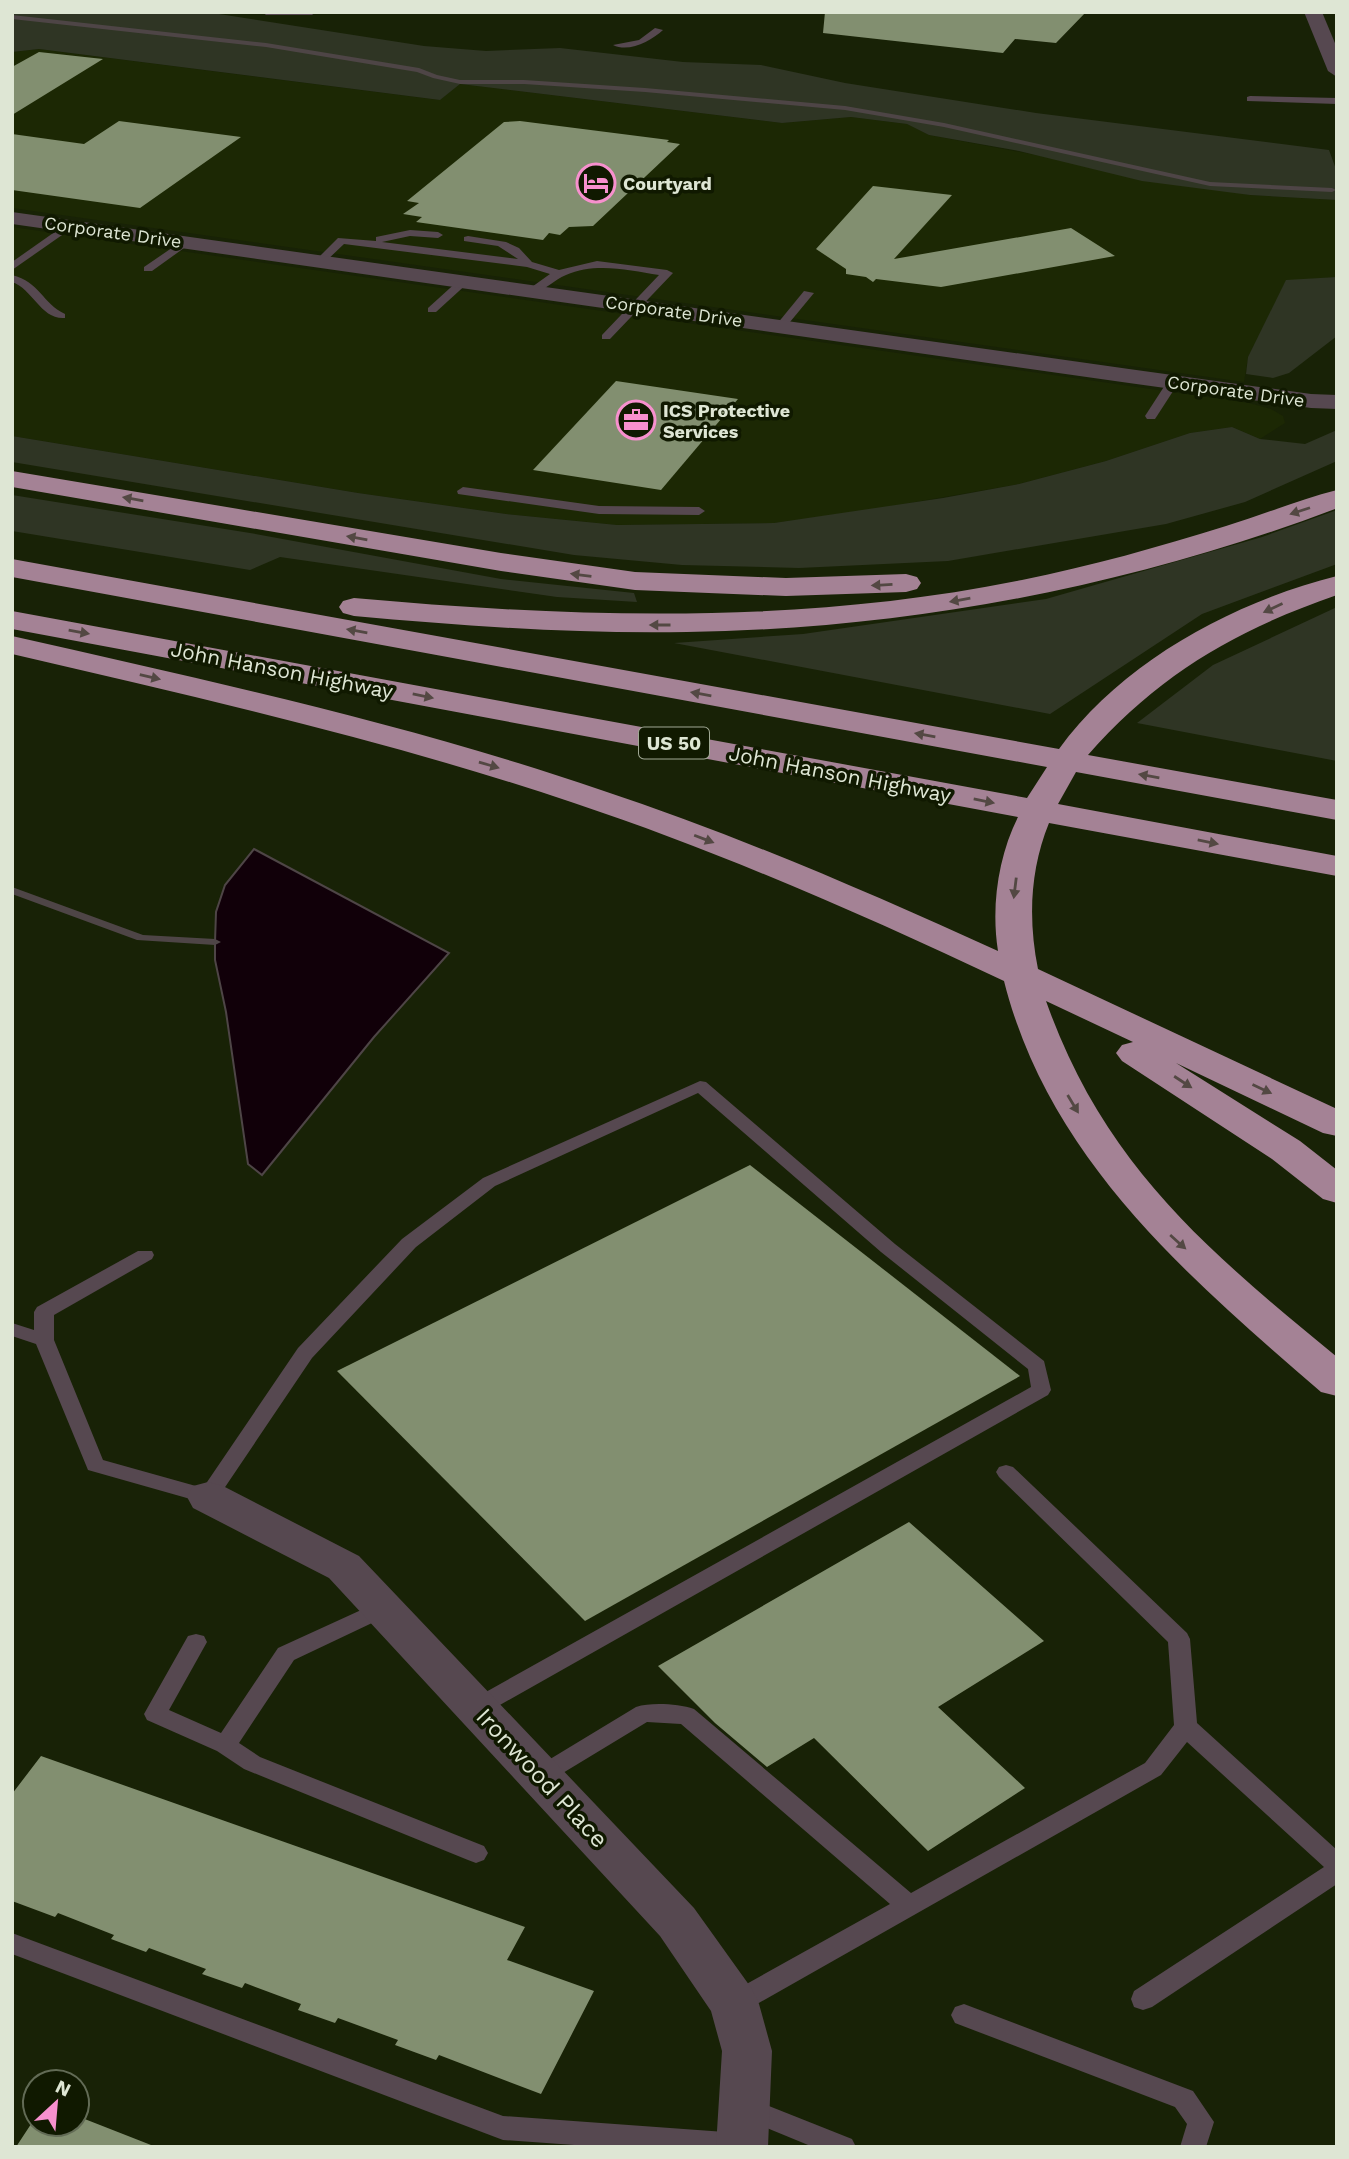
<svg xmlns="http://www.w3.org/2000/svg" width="1349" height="2159" font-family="'Work Sans',sans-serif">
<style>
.built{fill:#1c2804}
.green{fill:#2f3524}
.water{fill:#110009;stroke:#4e4546;stroke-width:2}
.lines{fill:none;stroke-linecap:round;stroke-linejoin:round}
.stream{fill:#4e4546;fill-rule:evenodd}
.building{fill:#828f70}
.lane{fill:#564850;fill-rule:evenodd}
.street{fill:#564850;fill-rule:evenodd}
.highway{fill:#a48295;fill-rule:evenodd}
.oneway{fill:#534843}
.labels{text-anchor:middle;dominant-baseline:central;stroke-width:7;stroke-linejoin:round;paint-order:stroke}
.far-poi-label{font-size:18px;font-weight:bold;fill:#dee6d4;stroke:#101900;text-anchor:start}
.far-street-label{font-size:18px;fill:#dee6d4;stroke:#101900}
.shield{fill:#101900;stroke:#a0a894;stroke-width:2}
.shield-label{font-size:19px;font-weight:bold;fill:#dee6d4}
.street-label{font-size:21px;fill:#dee6d4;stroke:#101900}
.near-street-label{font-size:24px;fill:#dee6d4;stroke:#101900}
</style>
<rect width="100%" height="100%" fill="#182206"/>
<g class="built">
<path d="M39 49 439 100 460 84 782 123 851 117 907 124 929 135 1250 195 1337 200V277L1286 281 1248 357 1244 382 12 208V52Z"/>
<path d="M12 227 1249 403 1271 409 1283 416 1285 423 1260 439 1232 427 1190 433 1106 461 1019 484 857 512 774 523 617 525 506 514 358 493 12 436Z"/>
</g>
<g class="green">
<path d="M12 12H206L424 46 486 51 560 48 683 62 761 65 845 83 1036 113 1329 150 1337 172V200L1250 195 1142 181 1019 151 929 135 907 124 851 117 782 123 460 84 440 100 39 49 12 52Z"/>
<path d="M1337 277V336L1289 373 1273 378 1246 374 1248 357 1286 280Z"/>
<path d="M1232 427 1260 439 1305 444 1337 430V461L1245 502 1166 524 948 561 799 568 682 565 574 555 12 462V436L358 493 506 514 617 525 774 523 943 498 1019 484 1106 461 1190 433Z"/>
<path d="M12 495 250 533 501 579 634 593 637 602 557 597 280 557 250 570 12 531Z"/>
<path d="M1337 510V564L1202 614 1050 714 674 643 803 634 1046 599 1262 537Z"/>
<path d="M1337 607V761L1137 723 1213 665Z"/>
</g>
<path class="water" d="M254 849 449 953 374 1037 262 1175 248 1164 226 1012 215 960V942L216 912 225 885Z"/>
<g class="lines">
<g class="stream">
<path d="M12 15 266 43 419 68 437 75 460 80H524L645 88 845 106 944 123 1210 182 1332 188 1336 190 1332 192 1210 186 944 127 845 110 645 92 524 84H460L433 78 417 72 266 47 12 19Z"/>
<path d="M12 887 143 935 215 939 221 942 215 945 137 940 12 894Z"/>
</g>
</g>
<g class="building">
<path d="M825 12H1086L1056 43 1015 39 1003 53 823 33Z"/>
<path d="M39 52 103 59 12 115V67Z"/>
<path d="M119 121 241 137 140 208 12 190V134L84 144Z"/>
<path d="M520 121 669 140 667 142 680 144 593 226 569 227 560 235 549 233 543 240 416 222 422 217 403 214 419 203 407 201 504 122Z"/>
<path d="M873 186 952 195 894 259 1071 228 1115 256 941 287 876 279 873 282 866 277 846 274V269L816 249Z"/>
<path d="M616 381 738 399 661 490 533 470Z"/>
<path d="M750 1165 1020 1376 585 1621 337 1371Z"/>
<path d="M909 1522 1044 1641 938 1707 1025 1788 928 1851 814 1738 767 1767 715 1723 658 1666Z"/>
<path d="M41 1756 525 1927 507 1960 594 1991 541 2094 439 2055 436 2060 395 2045 398 2040 338 2018 335 2023 298 2010 301 2004 245 1983 242 1988 202 1974 206 1969 149 1948 146 1952 111 1939 114 1935 58 1913 55 1917 12 1901V1794Z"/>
<path d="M77 2116 151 2145V2147H16L35 2118V2124H77Z"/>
</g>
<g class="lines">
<g class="lane">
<path d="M262 12H316L312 15H266Z"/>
<path d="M655 28 663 30C651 41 629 53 613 45L639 40Z"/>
<path d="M1250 96 1337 98V104L1247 101V97Z"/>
<path d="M66 224 75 226 12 270V262Z"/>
<path d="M410 230 438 232 443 235 438 238 410 236 382 242 518 259 498 246 464 241V237L468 236 506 242 519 248 532 262 559 270 597 261 667 270 673 273 610 339H602V335L659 275C629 270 595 262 566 275 554 280 545 290 533 294L529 293V289L550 274 527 267 344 244 324 263 315 261 338 238 376 241V237Z"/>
<path d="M182 241 191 243 152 271H144V267Z"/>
<path d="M12 275C40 282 42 303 65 314V318C41 320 33 289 12 282Z"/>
<path d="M460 279 470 281 436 312H428V308Z"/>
<path d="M804 291 814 293 785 328H777V324Z"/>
<path d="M1169 379 1179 382 1155 419H1147L1145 416Z"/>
<path d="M463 487 599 506 699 507 705 511 699 515 599 514 458 494 457 491Z"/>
<path d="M700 1081 706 1082 895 1244 1044 1361 1051 1390 1048 1395 484 1714 476 1717 468 1714 465 1708 468 1702 1031 1387 1028 1369 881 1252 698 1093 495 1186 416 1247 312 1358 215 1502 208 1504 88 1470 36 1344 12 1336V1323L34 1330V1312L37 1307 138 1251H152L154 1255 152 1259 54 1315V1340L103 1460 203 1488 298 1348 402 1239 483 1178Z"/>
<path d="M1006 1465 1013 1467 1187 1633 1190 1639 1197 1723 1337 1850V1884L1152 2007 1143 2010 1134 2007 1131 1999 1134 1991 1324 1867 1187 1742 1161 1775 743 2012 734 2015 725 2012 722 2004 725 1996 890 1904 681 1724 647 1722 548 1782 540 1785 532 1782 528 1776 532 1770 636 1707C652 1702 678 1704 694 1709L911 1893 1145 1763 1174 1725 1168 1642 999 1477 996 1472 999 1467Z"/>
<path d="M383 1600 391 1602 394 1608 391 1614 294 1660 239 1743 260 1757 484 1846 488 1853 484 1860 476 1863 468 1860 244 1769 217 1751 147 1720 144 1714 188 1636 196 1634 204 1636 207 1642 169 1710 221 1733 278 1648Z"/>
<path d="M12 1933 503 2116 739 2133 748 2137 752 2145 602 2147 503 2140 12 1954Z"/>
<path d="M964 2004 1193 2091 1214 2122 1206 2147H1180L1187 2124 1175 2107 955 2023 951 2015 955 2007Z"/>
<path d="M749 2098 852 2139 856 2147H813L740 2117 736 2109 740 2101Z"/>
</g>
<g class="street">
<path d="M1304 12H1322L1337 48V77L1328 71Z"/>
<path d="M12 212 1129 369 1311 394 1337 395V409L1311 408 1129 383 12 224Z"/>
<path d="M208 1482 223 1486 359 1556 694 1908 752 1989 759 2004 772 2051 768 2147H716L722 2051 711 2011 660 1936 329 1578 193 1508 187 1497 193 1486Z"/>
</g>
<g class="highway">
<path d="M12 471 501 553 635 572 786 578 906 574 917 577 921 583 917 589 906 592 786 596 635 590 501 571 12 487Z"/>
<path d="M1337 490 1335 509C1129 587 907 629 687 632 576 634 465 626 354 616L343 613 339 607 343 601 354 598C576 618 802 625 1022 580 1091 566 1159 547 1226 526 1263 515 1300 499 1337 490Z"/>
<path d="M12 559 1059 749C1122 662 1233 602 1337 576V595C1236 630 1159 674 1088 755L1337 800V820L1076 772 1058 804 1337 856V876L1049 823C1030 870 1028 919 1038 969L1337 1109V1136L1323 1133 1176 1063 1300 1141 1337 1170V1203L1323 1199 1272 1159 1122 1061 1116 1053 1122 1045 1133 1042 1046 1001C1104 1165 1207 1250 1337 1357V1396L1321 1392C1188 1277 1049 1159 1004 981 864 915 721 852 574 803 390 741 201 698 12 654V636C210 681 409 724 601 790 737 835 868 892 998 951 991 907 998 857 1018 817L12 629V611L1027 798 1047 767 12 577Z"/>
</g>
</g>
<defs><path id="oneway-solid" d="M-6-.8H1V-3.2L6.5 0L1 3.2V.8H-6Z" transform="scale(1.75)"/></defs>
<g class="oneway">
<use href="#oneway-solid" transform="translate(133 499) rotate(-170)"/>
<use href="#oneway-solid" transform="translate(1300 511) rotate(162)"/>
<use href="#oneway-solid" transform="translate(357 538) rotate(-170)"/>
<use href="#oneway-solid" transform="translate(581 575) rotate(-173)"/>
<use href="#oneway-solid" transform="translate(882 585) rotate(177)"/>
<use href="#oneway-solid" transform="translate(960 600) rotate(170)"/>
<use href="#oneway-solid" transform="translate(1273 608) rotate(155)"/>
<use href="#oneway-solid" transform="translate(660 625) rotate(-180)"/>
<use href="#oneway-solid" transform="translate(357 631) rotate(-170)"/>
<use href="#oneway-solid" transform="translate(79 632) rotate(10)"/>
<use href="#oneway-solid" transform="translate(150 677) rotate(13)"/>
<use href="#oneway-solid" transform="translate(701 694) rotate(-170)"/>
<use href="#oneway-solid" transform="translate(423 696) rotate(11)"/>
<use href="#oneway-solid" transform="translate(925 735) rotate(-170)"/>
<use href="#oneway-solid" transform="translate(489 765) rotate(16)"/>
<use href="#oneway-solid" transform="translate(1149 776) rotate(-170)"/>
<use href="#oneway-solid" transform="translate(984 801) rotate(11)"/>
<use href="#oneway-solid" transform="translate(704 839) rotate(21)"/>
<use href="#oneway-solid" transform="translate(1208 842) rotate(11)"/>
<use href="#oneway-solid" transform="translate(1015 888) rotate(97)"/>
<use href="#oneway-solid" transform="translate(1183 1082) rotate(33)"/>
<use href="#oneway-solid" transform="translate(1262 1089) rotate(25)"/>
<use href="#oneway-solid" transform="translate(1073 1104) rotate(59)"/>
<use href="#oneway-solid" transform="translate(1178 1242) rotate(42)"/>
</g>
<defs>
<symbol id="hotel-ring" viewBox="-11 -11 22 22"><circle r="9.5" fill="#101900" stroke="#f790ce" stroke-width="1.5"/><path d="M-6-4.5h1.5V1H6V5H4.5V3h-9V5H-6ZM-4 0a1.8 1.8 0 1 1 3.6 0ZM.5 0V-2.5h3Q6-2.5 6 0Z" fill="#f790ce"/></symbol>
<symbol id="office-ring" viewBox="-11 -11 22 22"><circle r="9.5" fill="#101900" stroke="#f790ce" stroke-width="1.5"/><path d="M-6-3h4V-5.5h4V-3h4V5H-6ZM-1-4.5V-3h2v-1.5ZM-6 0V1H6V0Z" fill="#f790ce"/></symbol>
</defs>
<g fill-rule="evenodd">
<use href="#hotel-ring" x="574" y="161" width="44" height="44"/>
<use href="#office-ring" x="614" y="398" width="44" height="44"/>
</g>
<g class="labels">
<g class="far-poi-label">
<text x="623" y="183">Courtyard</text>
<text x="663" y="410">ICS Protective<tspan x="663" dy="21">Services</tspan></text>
</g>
<g class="far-street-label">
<text transform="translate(113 232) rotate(8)">Corporate Drive</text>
<text transform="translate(674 311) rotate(8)">Corporate Drive</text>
<text transform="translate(1236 391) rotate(8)">Corporate Drive</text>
</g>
<rect class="shield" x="639" y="727.5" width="70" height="31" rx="5"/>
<g class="shield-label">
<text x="674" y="743">US 50</text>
</g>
<g class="street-label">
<text transform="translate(282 670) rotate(11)">John Hanson Highway</text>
<text transform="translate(840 774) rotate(11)">John Hanson Highway</text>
</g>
<g class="near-street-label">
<text transform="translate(542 1778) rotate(47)">Ironwood Place</text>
</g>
</g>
<rect width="1349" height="2159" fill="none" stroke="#dee6d4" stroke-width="28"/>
<g transform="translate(56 2103) rotate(26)"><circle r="33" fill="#101900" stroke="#626b55" stroke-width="2"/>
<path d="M0-5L12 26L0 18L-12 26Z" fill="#f790ce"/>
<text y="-10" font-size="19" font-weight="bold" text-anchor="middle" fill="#dee6d4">N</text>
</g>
</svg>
